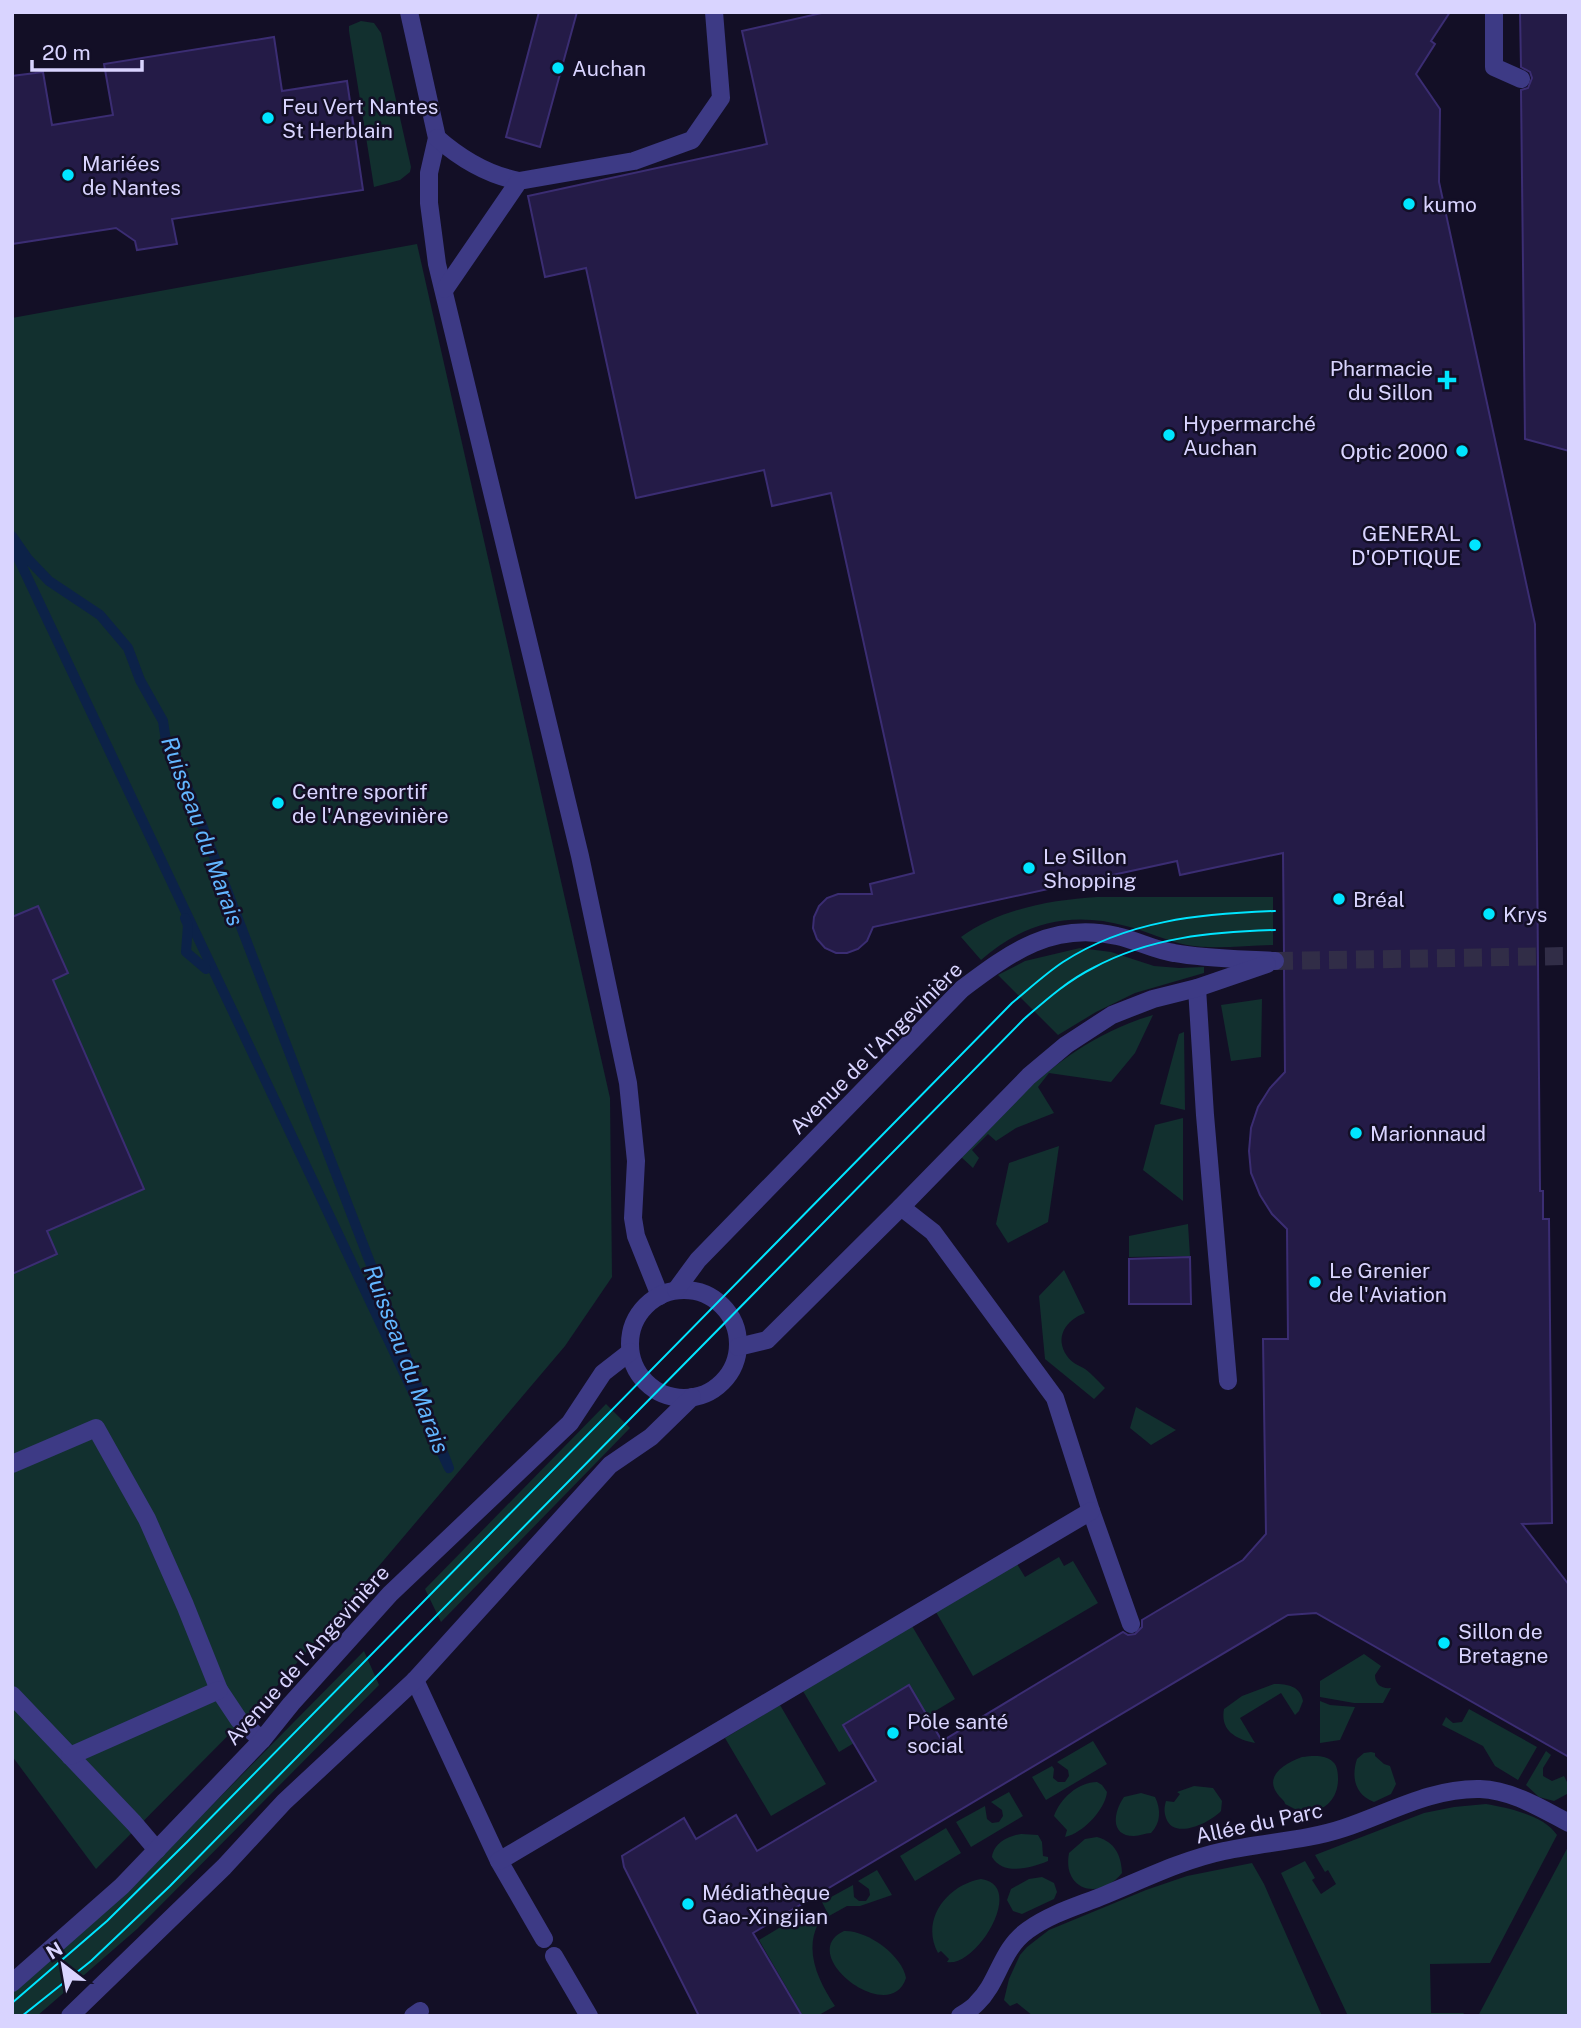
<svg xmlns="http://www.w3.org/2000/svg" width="1581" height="2028" font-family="'Public Sans',sans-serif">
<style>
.green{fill:#12302f}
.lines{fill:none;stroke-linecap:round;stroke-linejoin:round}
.stream{stroke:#0c2248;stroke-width:10}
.building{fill:#241b47;stroke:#3b2d73;stroke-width:2}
.minor-tunnel{stroke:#312d47;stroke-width:18;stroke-dasharray:18 9;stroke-linecap:butt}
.service{stroke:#3d3a85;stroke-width:18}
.pedestrian{stroke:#3d3a85;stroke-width:18}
.minor{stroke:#3d3a85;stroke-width:18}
.tram{stroke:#00e5ff;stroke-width:2}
.poi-dot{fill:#00e5ff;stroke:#130f26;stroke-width:2.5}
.labels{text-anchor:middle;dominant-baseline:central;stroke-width:5;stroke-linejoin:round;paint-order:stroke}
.poi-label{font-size:21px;fill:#d9d4ff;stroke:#130f26;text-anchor:start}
.street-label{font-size:21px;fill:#d9d4ff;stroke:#130f26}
.water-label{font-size:23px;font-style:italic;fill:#62b6ff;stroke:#130f26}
</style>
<rect width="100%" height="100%" fill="#130f26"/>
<g class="green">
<path d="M361 21 374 23 381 33 411 167 410 172 400 180 374 187 349 31V26Z"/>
<path d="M417 244 610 1098 612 1277 565 1346 279 1684 96 1869 12 1756V318Z"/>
<path d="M1097 897H1273V945C1246 945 1215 950 1187 945 1166 941 1147 931 1126 926 1071 911 1024 922 981 960L961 937C1000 909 1050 900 1097 897Z"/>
<path d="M1080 948 1111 952 1154 966 1179 968 1204 967V973L1135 993 1096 1012 1058 1035 998 975 1025 961Z"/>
<path d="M1262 999 1261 1057 1231 1061 1221 1005Z"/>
<path d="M1153 1015 1135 1053 1111 1082 1049 1073 1038 1087 1054 1113 1016 1128 996 1141 988 1134 972 1150 979 1158 973 1168 960 1156C1019 1096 1069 1040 1153 1015Z"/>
<path d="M1184 1032 1185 1110 1160 1104 1179 1034Z"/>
<path d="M1183 1118V1201L1143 1170 1155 1125Z"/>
<path d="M1059 1146 1048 1222 1008 1243 996 1224 1009 1163Z"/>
<path d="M1188 1224 1190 1256 1129 1257V1236Z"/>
<path d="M1064 1270 1085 1313C1066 1320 1054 1337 1067 1356 1072 1363 1078 1365 1085 1369 1092 1374 1099 1382 1105 1388L1094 1399 1045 1359 1039 1296Z"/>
<path d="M606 1404 630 1428 441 1622 425 1589Z"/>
<path d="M1136 1407 1176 1430 1151 1445 1130 1428Z"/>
<path d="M1059 1557 1064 1566 1073 1561 1098 1603 973 1676 936 1612 1017 1564 1025 1577Z"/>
<path d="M912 1626 955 1699 927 1716 843 1725 854 1743 839 1752 803 1691Z"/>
<path d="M364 1651 379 1685 137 1929 37 2016H12V1993L152 1866Z"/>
<path d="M1364 1654 1381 1666 1375 1675C1375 1685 1382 1689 1391 1688L1383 1703H1354L1320 1697V1681Z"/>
<path d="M1274 1684C1288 1684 1300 1686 1303 1701L1299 1711 1295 1715 1281 1693 1240 1718 1255 1743C1236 1739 1220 1731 1224 1709L1242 1696Z"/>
<path d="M1320 1701 1330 1705 1355 1707 1340 1740 1320 1743Z"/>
<path d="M780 1705 826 1784 771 1816 725 1738Z"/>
<path d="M1469 1709 1537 1747 1518 1780 1495 1766 1483 1746 1442 1725 1446 1717 1453 1723 1462 1722Z"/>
<path d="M1093 1741 1107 1764 1046 1800 1032 1777 1052 1766 1054 1769 1053 1778 1058 1782H1065L1069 1776 1068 1770 1057 1762Z"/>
<path d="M1546 1751 1551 1755 1543 1768V1776L1552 1781 1564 1776 1568 1784 1567 1794 1554 1801 1539 1797 1526 1785Z"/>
<path d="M1371 1752 1375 1753V1756L1384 1764 1390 1766 1396 1784 1391 1794 1374 1802C1355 1795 1351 1777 1357 1759L1364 1753Z"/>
<path d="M1302 1757C1312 1756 1325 1754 1333 1762 1337 1765 1338 1773 1338 1778 1339 1805 1313 1821 1289 1806 1281 1802 1288 1805 1282 1799 1261 1779 1281 1765 1302 1757Z"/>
<path d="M1097 1782 1102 1785 1107 1792C1105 1810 1083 1833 1065 1837L1067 1830 1054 1816C1060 1799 1078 1782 1097 1782Z"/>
<path d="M1194 1786 1213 1788 1222 1801 1221 1811C1211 1822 1174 1841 1166 1818 1164 1812 1164 1808 1166 1801L1174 1802 1180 1794 1177 1792Z"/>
<path d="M1009 1792 1023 1816 971 1847 956 1822 985 1806 987 1819 992 1823 999 1822 1003 1816 1002 1810 991 1802Z"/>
<path d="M1141 1793 1155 1797C1161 1809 1161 1823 1151 1833 1145 1833 1140 1836 1134 1836 1109 1836 1114 1811 1124 1797Z"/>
<path d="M1486 1804C1508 1808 1544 1815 1557 1835L1490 1963 1430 1964 1431 2013H1464L1462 2016H1348L1281 1873 1305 1861 1315 1878 1312 1880 1321 1894 1336 1884 1328 1870 1325 1872 1315 1855 1424 1813 1454 1807Z"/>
<path d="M946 1828 961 1853 915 1881 900 1856Z"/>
<path d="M1021 1834 1038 1835 1042 1842 1043 1856 1048 1857V1861C1031 1868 1003 1876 992 1857 994 1843 1008 1836 1021 1834Z"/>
<path d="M1097 1837C1115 1842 1121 1855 1122 1873 1100 1901 1062 1891 1069 1853L1085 1839Z"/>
<path d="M1569 1845V2016H1478Z"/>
<path d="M1252 1863 1264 1884 1322 2016H1033L1017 2003 1010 2006 1004 2000 1009 1979 1020 1955 1027 1947 1049 1930 1146 1890 1187 1876Z"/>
<path d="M877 1870 892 1895 860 1906H847L829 1916 822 1902 853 1885 854 1897 859 1901H866L870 1895 869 1889 858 1881Z"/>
<path d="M1042 1877 1054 1883 1057 1892 1054 1899 1022 1914 1013 1911 1007 1900 1011 1889 1029 1879Z"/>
<path d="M981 1879C1027 1885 976 1968 947 1962L949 1959 941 1951 938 1953C920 1920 947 1885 981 1879Z"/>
<path d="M809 1910 818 1924C804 1952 819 1982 835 2006L817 2016H803L759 1940Z"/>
<path d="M844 1931C867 1930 902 1955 906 1978 890 2028 794 1954 844 1931Z"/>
</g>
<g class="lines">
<g class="stream">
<path d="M12 536 28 559 49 581 100 615 128 648 140 680 163 721 166 741 175 755 449 1468 12 545"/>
<path d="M185 918 188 925 186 952 206 969"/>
</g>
</g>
<g class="building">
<path d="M539 12H577L540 147 506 137Z"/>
<path d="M826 12H1450L1431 41 1435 44 1416 74 1440 109 1439 182 1535 624 1540 1191H1543V1219H1549L1552 1523 1522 1524 1569 1585V1757L1316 1613 1288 1615 753 1933 802 2016H699L624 1867 622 1856 684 1818 696 1839 736 1815 757 1851 876 1781 843 1725 909 1685 942 1741 1123 1632 1128 1635 1135 1634 1142 1627V1620L1243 1560 1266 1534 1263 1339H1288L1287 1229 1272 1214 1260 1195 1251 1173 1249 1151 1251 1128 1258 1107 1270 1088 1285 1072 1284 968 1286 961 1284 954 1283 853 1180 875 1177 861 873 927 867 941 858 949 847 953H836L825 948 817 939 813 928 814 917 819 906 827 898 838 894H872L870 884 914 873 831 493 772 506 764 470 636 498 586 268 545 277 528 196 767 144 742 31Z"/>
<path d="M1520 12H1569V451L1525 439 1521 90 1528 88 1532 78 1530 72 1521 67Z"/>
<path d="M274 37 282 91 347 81 363 190 172 219 177 244 137 250 135 241 116 228 12 244V76L43 72 52 125 113 115 104 64Z"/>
<path d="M38 906 68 973 53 980 144 1189 47 1231 57 1254 12 1274V917Z"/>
<path d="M1190 1257 1191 1304H1129V1259Z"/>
</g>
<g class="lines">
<path class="minor-tunnel" d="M1275 961 1569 956"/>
<g class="service">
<path d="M1494 12V67L1521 79"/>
<path d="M1197 988 1205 1115 1228 1381"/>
<path d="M12 1464 96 1428 147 1519 185 1605 219 1690 239 1720 262 1740"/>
<path d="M12 1695 134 1823 157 1850"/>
<path d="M70 1756 219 1690"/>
<path d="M413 2016 420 2011"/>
<path d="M960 2016C966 2012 973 2008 977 2003 999 1982 1000 1950 1028 1930 1052 1913 1078 1906 1105 1895 1144 1879 1182 1860 1224 1851 1264 1842 1305 1841 1344 1828 1389 1813 1431 1788 1480 1789 1512 1790 1542 1809 1569 1823"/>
</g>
<g class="pedestrian">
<path d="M901 1207 933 1232 1055 1398 1091 1511 1131 1624"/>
<path d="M415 1680 499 1861 544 1939"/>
<path d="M499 1861 1091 1511"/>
<path d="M554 1956 589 2016"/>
</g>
<g class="minor">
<path d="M409 12 437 138 429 173V203L437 264 580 856 628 1083 636 1161 633 1218 636 1236 660 1296"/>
<path d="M437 138C461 159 488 175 519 181"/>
<path d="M445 289 519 181 634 161 692 140 721 98 714 12"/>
<circle cx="684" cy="1344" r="54"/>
<path d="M676 1290 698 1260 962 989C1011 952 1053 921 1117 936 1136 940 1154 950 1174 953 1207 959 1242 959 1275 961"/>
<path d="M738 1347 767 1340 901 1207 1029 1076 1066 1045 1112 1015 1153 999 1197 988 1267 964"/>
<path d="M12 1983 122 1886 262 1740 291 1704 390 1594 570 1423 603 1373 630 1352"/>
<path d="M70 2016 224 1867 284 1802 415 1680 610 1465 651 1437 692 1397"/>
</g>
<g class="tram">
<path d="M12 2003 107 1921 187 1842 1012 1003C1029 989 1045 974 1063 962 1128 920 1200 914 1275 911"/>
<path d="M22 2016 91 1961 170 1886 1024 1019C1046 1000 1067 981 1093 968 1150 937 1212 932 1275 930"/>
</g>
</g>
<g class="poi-dot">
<circle cx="558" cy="68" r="7"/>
<circle cx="268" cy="118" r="7"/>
<circle cx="68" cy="175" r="7"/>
<circle cx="1409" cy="204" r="7"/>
<path d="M1443.5 369.5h7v7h7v7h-7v7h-7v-7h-7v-7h7z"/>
<circle cx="1169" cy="435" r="7"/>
<circle cx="1462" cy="451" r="7"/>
<circle cx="1475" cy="545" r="7"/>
<circle cx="278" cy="803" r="7"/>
<circle cx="1029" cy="868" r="7"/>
<circle cx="1339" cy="899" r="7"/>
<circle cx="1489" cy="914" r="7"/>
<circle cx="1356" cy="1133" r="7"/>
<circle cx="1315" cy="1282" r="7"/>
<circle cx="1444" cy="1643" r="7"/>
<circle cx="893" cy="1733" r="7"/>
<circle cx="688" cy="1904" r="7"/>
</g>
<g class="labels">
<g class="poi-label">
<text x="572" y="68">Auchan</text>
<text x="282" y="106">Feu Vert Nantes<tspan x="282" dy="24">St Herblain</tspan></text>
<text x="82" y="163">Mariées<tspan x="82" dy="24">de Nantes</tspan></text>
<text x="1423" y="204">kumo</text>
<text x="1433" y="368" text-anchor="end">Pharmacie<tspan x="1433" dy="24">du Sillon</tspan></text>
<text x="1183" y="423">Hypermarché<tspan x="1183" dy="24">Auchan</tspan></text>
<text x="1448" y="451" text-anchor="end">Optic 2000</text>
<text x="1461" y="533" text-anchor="end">GENERAL<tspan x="1461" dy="24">D'OPTIQUE</tspan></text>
<text x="292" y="791">Centre sportif<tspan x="292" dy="24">de l'Angevinière</tspan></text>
<text x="1043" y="856">Le Sillon<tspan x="1043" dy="24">Shopping</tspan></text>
<text x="1353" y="899">Bréal</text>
<text x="1503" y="914">Krys</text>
<text x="1370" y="1133">Marionnaud</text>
<text x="1329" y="1270">Le Grenier<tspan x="1329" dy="24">de l'Aviation</tspan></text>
<text x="1458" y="1631">Sillon de<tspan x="1458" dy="24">Bretagne</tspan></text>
<text x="907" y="1721">Pôle santé<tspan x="907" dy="24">social</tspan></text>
<text x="702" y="1892">Médiathèque<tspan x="702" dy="24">Gao-Xingjian</tspan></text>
</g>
<g class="street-label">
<text transform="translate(876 1048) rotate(-45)">Avenue de l'Angevinière</text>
<text transform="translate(307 1655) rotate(-48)">Avenue de l'Angevinière</text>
<text transform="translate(1259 1823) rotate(-12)">Allée du Parc</text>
</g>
<g class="water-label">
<text transform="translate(203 831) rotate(70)">Ruisseau du Marais</text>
<text transform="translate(407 1359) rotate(69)">Ruisseau du Marais</text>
</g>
</g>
<rect width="1581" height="2028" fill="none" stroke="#d9d4ff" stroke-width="28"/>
<g transform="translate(63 1965) rotate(329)" stroke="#130f26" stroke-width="5" paint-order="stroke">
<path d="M0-5L12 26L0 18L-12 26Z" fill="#d9d4ff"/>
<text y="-10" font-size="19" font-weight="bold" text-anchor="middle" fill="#d9d4ff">N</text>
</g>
<path d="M32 60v10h110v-10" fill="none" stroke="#d9d4ff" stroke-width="3.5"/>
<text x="42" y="60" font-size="21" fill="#d9d4ff" stroke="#130f26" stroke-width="5" paint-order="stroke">20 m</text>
</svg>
